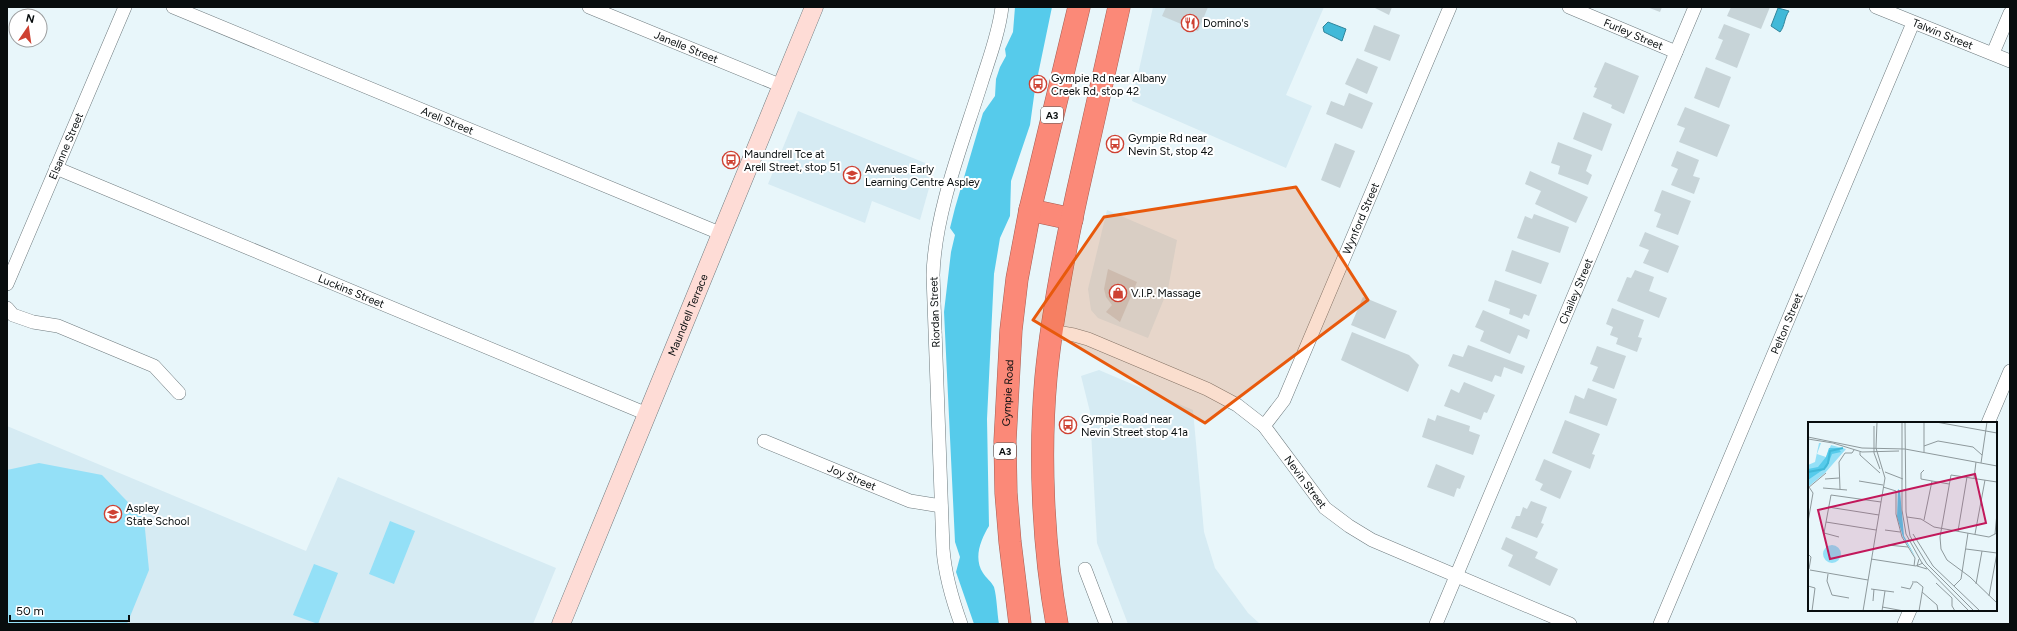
<svg xmlns="http://www.w3.org/2000/svg" width="2017" height="631" font-family="Figtree,sans-serif">
<style>
.built{fill:#d6ebf3}
.green{fill:#94e0f7}
.forest{fill:#56cbeb}
.water{fill:#41b9d8;stroke:#30859b}
.building{fill:#c7d4d8}
.lines{fill:none;stroke-linecap:round;stroke-linejoin:round}
.street-casing{stroke:#6e7a7e;stroke-width:14}
.secondary-casing{stroke:#6e7a7e;stroke-width:19}
.highway-casing{stroke:#a65e53;stroke-width:23}
.street{stroke:#fff;stroke-width:13}
.secondary{stroke:#fedcd6;stroke-width:18}
.highway{stroke:#fb8978;stroke-width:22}
.marked{fill:#e8590c;fill-opacity:0.2;stroke:#e8590c;stroke-width:3;stroke-linejoin:round}
.labels{text-anchor:middle;dominant-baseline:central;stroke-width:4;stroke-linejoin:round;paint-order:stroke}
.shield{fill:#fff;stroke:#525656;stroke-width:1}
.shield-label{font-size:10px;font-weight:bold;fill:#080d0e}
.poi-label{font-size:11px;fill:#080d0e;stroke:#fff;text-anchor:start}
.street-label{font-size:11px;fill:#080d0e;stroke:#fff}
.inset-river{fill:none;stroke:#41b9d8;stroke-width:2}
.inset-road{fill:none;stroke:#8e999c;stroke-width:1}
.view{fill:#c2185b;fill-opacity:0.15;stroke:#c2185b;stroke-width:2}
.inset-edge{fill:none;stroke:#080d0e;stroke-width:2}
</style>
<rect width="100%" height="100%" fill="#e8f6fa"/>
<g class="built">
<path d="M1153 7H1324L1286 95 1312 106 1286 168 1132 101Z"/>
<path d="M798 111 935 167 920 220 872 201 865 223 768 184Z"/>
<path d="M1107 210 1177 240 1168 289 1148 338 1098 318 1091 310 1088 289Z"/>
<path d="M1099 370 1193 410 1204 532 1215 568 1248 613 1260 624H1128L1097 543 1090 412 1081 376Z"/>
<path d="M7 426 306 551 338 477 556 568 533 624H7Z"/>
</g>
<g class="green">
<path d="M39 463 102 475 144 519 149 570 127 624H7V470Z"/>
<path d="M390 521 415 531 394 584 369 574Z"/>
<path d="M314 564 338 573 318 624 293 615Z"/>
</g>
<path class="forest" d="M1015 7H1052L1035 89 1030 125 1011 181 1010 216 1000 238 994 274 987 419 989 526C981 539 973 558 983 573 986 578 991 581 994 587 997 598 997 612 999 624H974L956 572 960 557 955 542 944 312 951 252 955 235 950 228 955 208 983 113 995 96 996 79 1000 67 1006 56 1005 49 1013 32Z"/>
<g class="water">
<path d="M1778 8 1789 11C1784 18 1785 26 1780 32L1771 26Z"/>
<path d="M1328 22 1346 29 1342 41 1324 32 1323 27Z"/>
</g>
<g class="building">
<path d="M1166 7H1208L1198 31 1162 16Z"/>
<path d="M1373 7H1392L1389 15Z"/>
<path d="M1647 7H1662L1660 12Z"/>
<path d="M1731 7H1770L1761 29 1727 16Z"/>
<path d="M1724 24 1750 34 1737 68 1715 59 1723 40 1718 38Z"/>
<path d="M1374 25 1400 35 1390 61 1364 51Z"/>
<path d="M1357 58 1378 67 1367 94 1345 84Z"/>
<path d="M1605 62 1639 76 1624 114 1611 108 1612 105 1593 97 1597 88 1594 87Z"/>
<path d="M1706 67 1731 77 1719 108 1694 98Z"/>
<path d="M1349 93 1373 103 1362 129 1326 114 1331 101 1344 106Z"/>
<path d="M1685 107 1730 125 1717 157 1679 142 1685 128 1677 125Z"/>
<path d="M1583 112 1612 124 1602 151 1573 139Z"/>
<path d="M1558 142 1592 155 1586 171 1592 175 1588 185 1558 174 1560 166 1551 163Z"/>
<path d="M1335 143 1355 151 1340 188 1321 180Z"/>
<path d="M1677 151 1699 160 1693 176 1700 178 1694 194 1671 185 1678 169 1671 166Z"/>
<path d="M1530 171 1588 197 1576 223 1535 204 1541 191 1525 184Z"/>
<path d="M1662 190 1691 201 1678 235 1656 227 1661 214 1654 211Z"/>
<path d="M1534 214 1569 227 1560 253 1517 238 1525 216 1532 219Z"/>
<path d="M1645 232 1679 246 1668 273 1643 263 1649 250 1639 246Z"/>
<path d="M1512 250 1549 263 1541 284 1505 271Z"/>
<path d="M1108 269 1137 282 1120 322 1106 312 1112 305 1106 297 1104 289Z"/>
<path d="M1635 270 1654 277 1649 291 1667 298 1659 318 1617 301 1627 277 1631 278Z"/>
<path d="M1495 280 1537 295 1529 316 1524 314 1522 319 1509 314 1510 309 1488 301Z"/>
<path d="M1363 297 1397 311 1385 339 1351 325Z"/>
<path d="M1612 308 1644 320 1638 337 1642 338 1637 352 1616 344 1618 338 1610 335 1613 327 1606 324Z"/>
<path d="M1483 310 1530 330 1527 339 1518 335 1510 354 1480 341 1484 331 1475 327Z"/>
<path d="M1352 332 1409 355 1419 365 1408 392 1341 360Z"/>
<path d="M1468 345 1525 366 1522 374 1504 367 1501 377 1495 375 1492 382 1448 366 1453 354 1463 357Z"/>
<path d="M1597 346 1626 356 1614 389 1592 381 1598 367 1590 364Z"/>
<path d="M1464 382 1495 395 1487 413 1484 412 1481 420 1444 406 1451 389 1459 393Z"/>
<path d="M1588 388 1617 399 1607 426 1569 413 1575 395 1584 399Z"/>
<path d="M1437 415 1470 426 1469 431 1480 435 1473 455 1422 437 1428 418 1435 421Z"/>
<path d="M1565 420 1600 434 1592 454 1595 455 1590 469 1552 453Z"/>
<path d="M1544 459 1572 471 1560 499 1540 490 1543 484 1535 480Z"/>
<path d="M1436 464 1465 476 1460 489 1457 488 1454 497 1427 487Z"/>
<path d="M1531 501 1547 507 1541 523 1544 524 1537 538 1511 528 1516 516H1520L1523 507 1527 509Z"/>
<path d="M1506 537 1538 552 1535 558 1558 569 1550 586 1508 566 1513 555 1501 549Z"/>
</g>
<g class="lines">
<defs>
<g id="street">
<path id="s1" d="M173 7 722 234"/>
<path id="s2" d="M589 7 782 86"/>
<path id="s3" d="M1569 7 1676 52"/>
<path id="s4" d="M1876 7 2010 61"/>
<path d="M1993 53 2010 13"/>
<path id="s5" d="M56 168 647 414"/>
<path id="s6" d="M7 284 125 7"/>
<path d="M7 308 13 315 33 322 58 326 154 366 179 393"/>
<path id="s7" d="M1051 331 1074 335 1088 339 1207 389 1237 405 1264 426 1325 508 1349 526 1372 540 1570 624"/>
<path d="M1988 423 2010 371"/>
<path id="s8" d="M1264 426 1284 400 1450 7"/>
<path id="s9" d="M764 441 910 501 941 506"/>
<path d="M1085 569 1106 624"/>
<path d="M961 624C952 599 945 576 943 549L933 275C935 211 963 142 982 81 990 56 999 32 1002 7"/>
<path id="s10" d="M1436 624 1695 7"/>
<path id="s11" d="M1660 624 1913 23"/>
<path d="M1904 624 1910 610"/>
</g>
<g id="secondary">
<path id="s12" d="M561 624 814 7"/>
</g>
<g id="highway">
<path d="M1030 210 1072 219"/>
<path id="s13" d="M1020 624 1010 542 1006 493 1005 441 1011 330 1017 279 1030 210 1079 7"/>
<path d="M1057 624C1043 546 1039 455 1046 377 1052 315 1064 254 1077 194 1091 132 1105 69 1119 7"/>
</g>
</defs>
<use href="#street" class="street-casing"/>
<use href="#secondary" class="secondary-casing"/>
<use href="#highway" class="highway-casing"/>
<use href="#street" class="street"/>
<use href="#secondary" class="secondary"/>
<use href="#highway" class="highway"/>
</g>
<path class="marked" d="M1296 187 1368 300 1205 423 1033 320 1104 217Z"/>
<defs>
<symbol id="restaurant-ring" viewBox="-11 -11 22 22"><circle r="9.5" fill="#fff" stroke="#ce4132" stroke-width="1.5"/><path d="M-5-6h1v4h1v-4h1v4h1v-4h1v5L-1.5 .5V6h-2V.5L-5-1ZM5-6V6H3V1.5H1.5Q1.5-4 5-6Z" fill="#ce4132"/></symbol>
<symbol id="bus-ring" viewBox="-11 -11 22 22"><circle r="9.5" fill="#fff" stroke="#ce4132" stroke-width="1.5"/><path d="M-5-6H5V4H4V6H2V4H-2V6H-4V4H-5ZM-3.5-4V0h7V-4ZM-3.5 1.2v1.5H-2V1.2ZM2 1.2v1.5H3.5V1.2Z" fill="#ce4132"/></symbol>
<symbol id="school-ring" viewBox="-11 -11 22 22"><circle r="9.5" fill="#fff" stroke="#ce4132" stroke-width="1.5"/><path d="M0-5L7-2L0 1L-7-2ZM-4 1L0 2.5L4 1V4Q0 6-4 4Z" fill="#ce4132"/></symbol>
<symbol id="shop-ring" viewBox="-11 -11 22 22"><circle r="9.5" fill="#fff" stroke="#ce4132" stroke-width="1.5"/><path d="M-5-2.5h2.3a2.7 3.5 0 0 1 5.4 0H5L5.5 6h-11ZM-1.5-2.5h3a1.5 2.3 0 0 0-3 0Z" fill="#ce4132"/></symbol>
</defs>
<g fill-rule="evenodd">
<use href="#restaurant-ring" x="1180" y="13" width="20" height="20"/>
<use href="#bus-ring" x="1028" y="74" width="20" height="20"/>
<use href="#bus-ring" x="1105" y="134" width="20" height="20"/>
<use href="#bus-ring" x="721" y="150" width="20" height="20"/>
<use href="#school-ring" x="842" y="165" width="20" height="20"/>
<use href="#shop-ring" x="1108" y="283" width="20" height="20"/>
<use href="#bus-ring" x="1058" y="415" width="20" height="20"/>
<use href="#school-ring" x="103" y="504" width="20" height="20"/>
</g>
<g class="labels">
<g class="shield">
<rect x="1041" y="107" width="22" height="16" rx="3"/>
<rect x="994" y="443" width="22" height="16" rx="3"/>
</g>
<g class="shield-label">
<text x="1052" y="115">A3</text>
<text x="1005" y="451">A3</text>
</g>
<g class="poi-label">
<text x="1203" y="23">Domino's</text>
<text x="1051" y="78">Gympie Rd near Albany<tspan x="1051" dy="13">Creek Rd, stop 42</tspan></text>
<text x="1128" y="138">Gympie Rd near<tspan x="1128" dy="13">Nevin St, stop 42</tspan></text>
<text x="744" y="154">Maundrell Tce at<tspan x="744" dy="13">Arell Street, stop 51</tspan></text>
<text x="865" y="169">Avenues Early<tspan x="865" dy="13">Learning Centre Aspley</tspan></text>
<text x="1131" y="293">V.I.P. Massage</text>
<text x="1081" y="419">Gympie Road near<tspan x="1081" dy="13">Nevin Street stop 41a</tspan></text>
<text x="126" y="508">Aspley<tspan x="126" dy="13">State School</tspan></text>
</g>
<g class="street-label">
<text stroke="none"><textPath href="#s3" startOffset="70">Furley Street</textPath></text>
<text stroke="none"><textPath href="#s4" startOffset="72">Talwin Street</textPath></text>
<text stroke="none"><textPath href="#s2" startOffset="105">Janelle Street</textPath></text>
<text stroke="none"><textPath href="#s1" startOffset="297">Arell Street</textPath></text>
<text stroke="none"><textPath href="#s6" startOffset="150">Elsanne Street</textPath></text>
<text stroke="none"><textPath href="#s8" startOffset="230">Wynford Street</textPath></text>
<text stroke="none"><textPath href="#s5" startOffset="320">Luckins Street</textPath></text>
<text stroke="none"><textPath href="#s10" startOffset="361">Chailey Street</textPath></text>
<text transform="translate(935 312) rotate(-92)">Riordan Street</text>
<text stroke="none"><textPath href="#s12" startOffset="334">Maundrell Terrace</textPath></text>
<text stroke="none"><textPath href="#s11" startOffset="326">Pelton Street</textPath></text>
<text stroke="none"><textPath href="#s13" startOffset="232">Gympie Road</textPath></text>
<text stroke="none"><textPath href="#s9" startOffset="95">Joy Street</textPath></text>
<text stroke="none"><textPath href="#s7" startOffset="305">Nevin Street</textPath></text>
</g>
</g>
<g transform="translate(1808 422)">
<rect width="189" height="189" fill="#e8f6fa"/>
<path d="M11 21H13L9 32 18 35 23 23 38 27 17 51 0 65V43L7 40ZM15 132a9 9 0 1 1 18 0a9 9 0 1 1-18 0Z" fill="#94e0f7"/>
<path d="M21 26H30L33 30 24 32 19 45 0 58V47L10 45 18 35ZM90 67 92 69 96 114 108 136 95 115 89 95Z" fill="#56cbeb"/>
<path class="inset-river" d="M0 50 16 47 20 41 22 29 35 26"/>
<path class="inset-road" d="M94 0V88L98 112 114 141 161 189M97 0 98 90 102 114 119 142 166 189M128 0 189 11M66 4V31L72 47M0 15 54 26 97 27 189 44M0 17 25 21 54 30 91 29M116 24 130 19 165 25 174 33M52 30V33L72 51M116 30V0M173 41 179 0M116 48 113 51V57L141 62M77 50 95 57M166 56 168 40M17 57 31 56M51 59 75 63M189 60 143 53 132 115 133 127 139 138 162 155 189 181M75 65 88 69V92L94 115 107 136 106 144M0 66 18 51M15 66 39 68M32 67 31 40 37 31H44L46 28M20 85 71 93M99 95 113 97 126 105 181 115 189 111M116 98 124 59M0 100 5 71 1 65M18 100 68 108M77 108 92 110M150 109 159 55M105 112 125 144 172 189M167 112 177 58M187 112 189 91M31 115 16 111 23 73 73 80M80 123 100 125M158 127 189 131M0 132 3 135 1 147M63 137 108 144 115 141M111 137 109 144 119 147M2 148 60 158M20 152 19 159 24 173 41 176M104 160H109L115 165 111 189M128 161 144 176V184L147 189M168 162 174 129M0 164 7 166 4 189M146 164 153 157 160 111M93 165 102 167 105 161M63 167 86 170M114 170 129 183 130 189M181 174 189 131M65 179 66 167M74 185 96 189M55 189 77 56 68 26 69 0M74 189 77 169"/>
<path class="view" d="M167 52 178 101 22 137 10 88Z"/>
<rect width="189" height="189" class="inset-edge"/>
</g>
<rect width="2017" height="631" fill="none" stroke="#080d0e" stroke-width="16"/>
<g transform="translate(28 28) rotate(13)"><circle r="19" fill="#ffffff" stroke="#9c9e9f"/>
<path d="M0-3L7 15L0 10L-7 15Z" fill="#ce4132"/>
<text y="-6" font-size="11" font-weight="bold" text-anchor="middle" fill="#080d0e">N</text>
</g>
<path d="M10 615v6h119v-6" fill="none" stroke="#080d0e" stroke-width="2"/>
<text x="16" y="615" font-size="12" fill="#080d0e" stroke="#ffffff" stroke-width="3" paint-order="stroke">50 m</text>
</svg>
